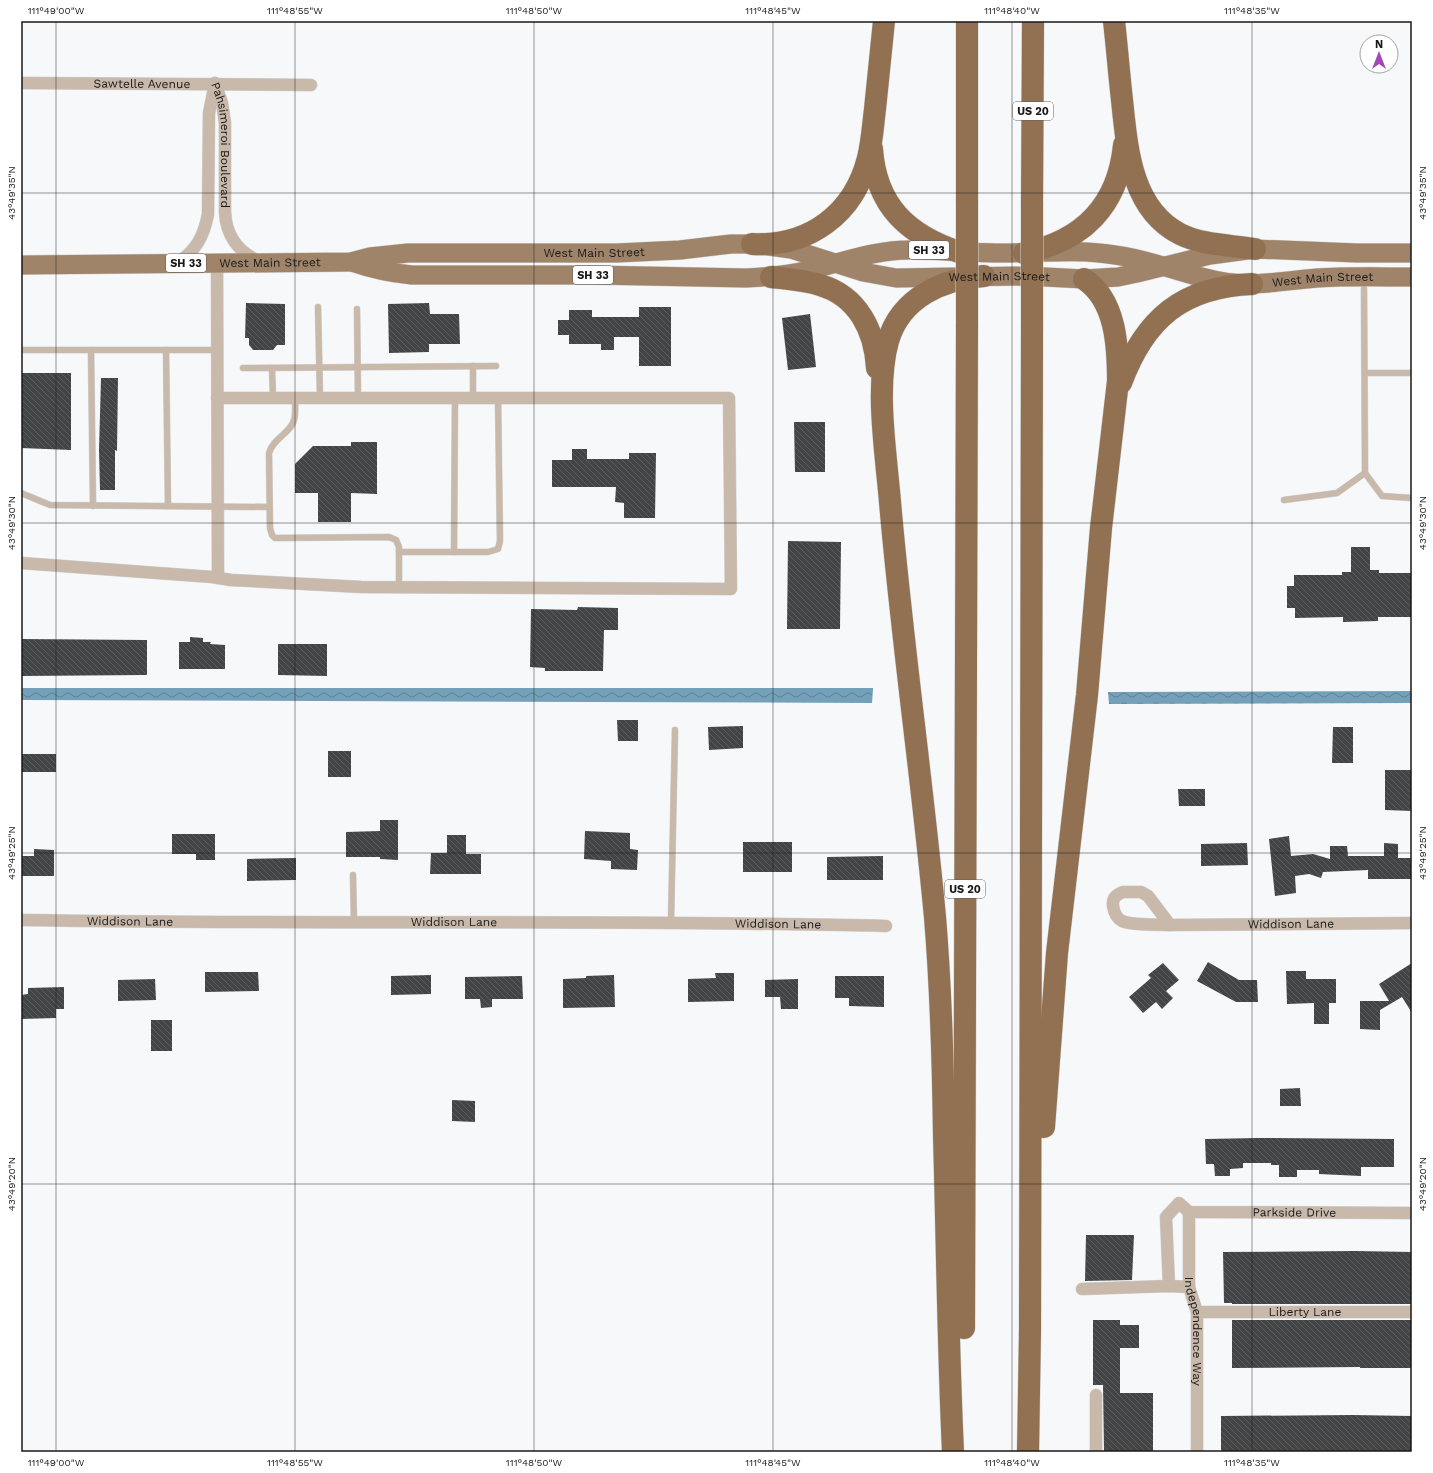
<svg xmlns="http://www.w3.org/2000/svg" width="1433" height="1473" font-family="'Work Sans',sans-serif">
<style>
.water{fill:url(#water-waves)}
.building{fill:url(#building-back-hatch)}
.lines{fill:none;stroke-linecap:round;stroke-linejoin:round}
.service-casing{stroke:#d3d4d6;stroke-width:7}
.minor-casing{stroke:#d3d4d6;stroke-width:13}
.primary-casing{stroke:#d3d4d6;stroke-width:20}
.motorway-casing{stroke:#d3d4d6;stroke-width:23}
.service{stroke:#c9b9aa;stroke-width:6}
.minor{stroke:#c9b9aa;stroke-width:12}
.primary{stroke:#a08469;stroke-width:19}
.motorway{stroke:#917151;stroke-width:22}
.motorway-bridge-casing{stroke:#d3d4d6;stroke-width:23;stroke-linecap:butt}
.motorway-bridge{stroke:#917151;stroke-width:22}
.ticks{fill:none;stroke:#19191a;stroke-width:1;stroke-opacity:0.45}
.labels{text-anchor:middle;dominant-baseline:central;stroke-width:4;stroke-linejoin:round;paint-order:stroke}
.shield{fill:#fff;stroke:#5e5e5f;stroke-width:1}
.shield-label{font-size:11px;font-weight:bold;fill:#19191a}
.street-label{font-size:12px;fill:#19191a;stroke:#fff}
.neatline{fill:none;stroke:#19191a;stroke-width:1.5}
.ticks-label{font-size:10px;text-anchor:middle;fill:#19191a}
</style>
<defs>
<pattern id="water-waves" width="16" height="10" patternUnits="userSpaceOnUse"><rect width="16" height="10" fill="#74a1b9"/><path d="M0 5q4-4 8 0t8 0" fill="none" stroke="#5e8296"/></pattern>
<pattern id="building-back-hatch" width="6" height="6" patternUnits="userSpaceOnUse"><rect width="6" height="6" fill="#434445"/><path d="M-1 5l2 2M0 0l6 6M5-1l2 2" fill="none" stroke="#5b5c5c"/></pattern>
</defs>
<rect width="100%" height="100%" fill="#f7f8fa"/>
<g class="water">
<path d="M21 688H873V689L872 703 21 700Z"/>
<path d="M1412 691V703L1109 704 1108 692Z"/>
</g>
<g class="building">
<path d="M246 303 285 304V345H277L273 350H253L249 345V338H245Z"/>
<path d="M429 303 430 314H459L460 344H429V352L389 353 388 304Z"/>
<path d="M639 307H671V366H639V337H614V350H601V344H569V335H558V320H569V310H592V317H639Z"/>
<path d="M810 314 816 367 788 370 782 318Z"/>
<path d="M21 373H71V450L21 448Z"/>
<path d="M101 378H118L117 451 115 450V490H100L99 450Z"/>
<path d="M794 422H825V472H795Z"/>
<path d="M351 442H377V494L351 493V522H318V493H295V464L313 446H351Z"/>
<path d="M572 449H587V459H629V453H656L655 518H624V503L615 502 616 487H552V460H572Z"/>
<path d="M788 541 841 542 840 629H787Z"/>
<path d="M1351 547H1370V570H1379V573H1412V617H1378V621L1343 622V617L1295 618V608H1287V586H1294V575H1342V572H1351Z"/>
<path d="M578 607 618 608V630H604L603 671H545V668L530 667 531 609 577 610Z"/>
<path d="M190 637 203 638V642H211L210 644 225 645V669H179V642H190Z"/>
<path d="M21 639 147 640V675L21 676Z"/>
<path d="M278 644H327V676L278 675Z"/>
<path d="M617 720H638V741H618Z"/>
<path d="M743 726V748L709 750 708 727Z"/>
<path d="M1333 727H1353V763H1332Z"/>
<rect x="328" y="751" width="23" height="26"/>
<rect x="21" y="754" width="35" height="18"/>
<path d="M1385 770H1412V811L1385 810Z"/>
<path d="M1178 789H1205V806H1179Z"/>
<path d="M380 820H398V860L380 859V857H346V832L380 831Z"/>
<path d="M585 831 630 833V849L638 850 637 870 611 869V861L584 859Z"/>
<path d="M172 834H215V860H196V854H172Z"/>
<path d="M447 835H466V854H481V874H430L431 853H447Z"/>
<path d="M1289 836 1291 856 1313 854 1330 859V846H1347L1348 856H1384V843L1398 844V858H1412V879H1368V870L1323 872 1321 878 1309 874 1295 876 1296 893 1275 896 1269 839Z"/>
<rect x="743" y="842" width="49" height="30"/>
<path d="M1247 843 1248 865 1201 866V844Z"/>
<path d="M34 849 54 850V876H21V856H34Z"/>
<path d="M883 856V880H827V857Z"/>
<path d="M296 858V880L247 881V859Z"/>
<path d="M1208 962 1239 980H1257L1258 1002H1236L1197 981Z"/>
<path d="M1163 963 1179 980 1166 991 1173 998 1162 1009 1156 1002 1143 1013 1129 997 1151 978 1148 975Z"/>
<path d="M1412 963V1013L1402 997 1380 1010V1030L1360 1029V1001H1389L1379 984Z"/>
<path d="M1286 971H1306V979H1336V1003H1329V1024H1314V1003L1287 1004Z"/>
<path d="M205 972H258L259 991 205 992Z"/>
<path d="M715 973H734V1001L688 1002V979L716 978Z"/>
<path d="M431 975V994L391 995V976Z"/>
<path d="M614 975 615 1007 563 1008V979L586 978V976Z"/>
<path d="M522 976 523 999H492V1007L481 1008 480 999H465V977Z"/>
<path d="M835 976H884V1007L849 1006V998H835Z"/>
<path d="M155 979 156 1000 118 1001V980Z"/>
<path d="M798 979V1009H781L780 997H765V980Z"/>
<path d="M64 987V1009H56V1018L21 1019V995L28 994V988Z"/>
<rect x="151" y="1020" width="21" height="31"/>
<path d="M1300 1088 1301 1106H1280V1089Z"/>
<path d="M452 1100 475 1101V1122L452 1121Z"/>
<path d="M1258 1138 1394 1139V1167H1361V1176L1319 1174V1170H1297V1177H1279V1165H1271V1163H1243V1168L1230 1169V1176H1215L1214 1164H1206L1205 1139Z"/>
<path d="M1086 1235H1134L1132 1280 1085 1281Z"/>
<path d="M1355 1251 1412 1252V1304H1232V1303H1224L1223 1252Z"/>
<path d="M1093 1320H1120V1325H1139V1348H1120V1393H1153V1452H1104L1103 1385H1093Z"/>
<path d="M1232 1320H1412V1368H1360V1367L1232 1368Z"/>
<path d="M1352 1415 1412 1416V1452H1221V1416Z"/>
</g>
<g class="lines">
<defs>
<g id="service">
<path d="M1364 289 1365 473"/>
<path d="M318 307 320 398"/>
<path d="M357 309 358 398"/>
<path d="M21 350H217"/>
<path d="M91 350 93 506"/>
<path d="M166 350 168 506"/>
<path d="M243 368 496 366"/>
<path d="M272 368 273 398"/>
<path d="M1365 373H1412"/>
<path d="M295 398C295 404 296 413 294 420 291 433 273 438 269 453L270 528 272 535 275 538 389 537 396 540 399 547V587"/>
<path d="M473 398V366"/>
<path d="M21 493 50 505 269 507"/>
<path d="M1284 500 1337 493 1365 473 1382 496 1412 498"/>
<path d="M399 552H488L498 549 500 541 498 398"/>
<path d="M454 552 455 398"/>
<path d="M353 875 354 922"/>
<path d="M671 922 675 730"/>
</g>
<g id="minor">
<path id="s1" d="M21 83 311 85"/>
<path id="s2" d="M215 83 222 103 225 123V212C226 235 238 252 259 261"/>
<path d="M177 263C196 251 204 236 208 214L209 113 215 83"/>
<path d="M217 263 218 578"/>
<path d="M21 563 212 577 231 580 361 587 731 589 729 398H217"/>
<path d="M1123 892H1141L1148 896 1170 925C1158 924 1133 926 1122 921 1116 918 1114 912 1113 906 1112 898 1116 895 1123 892Z"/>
<path id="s3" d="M21 920C309 925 598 919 886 926"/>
<path id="s4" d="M1170 925 1412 923"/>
<path id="s5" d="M1189 1212V1287L1197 1312V1452"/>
<path id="s6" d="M1169 1286 1166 1217 1179 1203 1189 1212 1412 1213"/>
<path d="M1082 1289 1169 1286 1189 1287"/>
<path id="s7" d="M1197 1312H1412"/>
<path d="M1096 1395V1452"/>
</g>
<g id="primary">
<path id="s8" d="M352 262C372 269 391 273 412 275H594L746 278C768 277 789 275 810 270 843 262 875 250 909 250 941 250 972 253 1004 253 1041 253 1078 249 1115 255 1156 260 1192 279 1233 283 1261 286 1289 280 1317 278 1349 276 1381 277 1412 277"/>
<path id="s9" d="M21 265 351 262 370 257 408 253H617L680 250 731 244H752L791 249 863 272 896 278 1026 276 1084 279 1118 277 1137 273 1210 255 1255 249 1357 253H1412"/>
</g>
<g id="motorway">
<path d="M1114 21C1117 47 1119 74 1122 100 1127 148 1131 209 1180 234 1202 245 1230 245 1255 249"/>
<path d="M872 149C876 206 908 235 959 252"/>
<path d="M967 201V21"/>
<path d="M1032 202 1033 21"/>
<path d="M752 244C809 247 854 214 868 158 872 142 873 125 875 109 878 80 881 50 884 21"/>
<path d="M1024 253C1083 241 1118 206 1124 145"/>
<path d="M771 277C787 279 804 280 820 285 858 296 875 331 877 368"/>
<path d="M1121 383C1145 318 1183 287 1252 284"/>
<path d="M1044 1127 1057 953 1087 695 1101 528 1118 381C1118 346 1116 300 1084 279"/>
<path d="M964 1328 967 327"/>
<path d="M953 1452C948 1346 947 1240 944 1135 943 1062 941 989 935 917 922 778 902 641 890 502 886 453 875 388 888 341 901 297 943 279 984 276"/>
<path d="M1028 1452 1030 1330 1032 329"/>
</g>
</defs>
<use href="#service" class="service-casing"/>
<use href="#minor" class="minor-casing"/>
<use href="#primary" class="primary-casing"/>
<use href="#motorway" class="motorway-casing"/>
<use href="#service" class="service"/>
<use href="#minor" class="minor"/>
<use href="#primary" class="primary"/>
<use href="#motorway" class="motorway"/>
<defs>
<g id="motorway-bridge">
<path d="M967 327V201"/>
<path d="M1032 329V202"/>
</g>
</defs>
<use href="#motorway-bridge" class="motorway-bridge-casing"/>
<use href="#motorway-bridge" class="motorway-bridge"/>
</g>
<path class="ticks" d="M56 21V1452M295 21V1452M534 21V1452M773 21V1452M1012 21V1452M1252 21V1452M21 193H1412M21 523H1412M21 853H1412M21 1184H1412"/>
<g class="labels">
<g class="shield">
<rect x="1013" y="102" width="40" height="18" rx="3"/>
<rect x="909" y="241" width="40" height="18" rx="3"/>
<rect x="166" y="254" width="40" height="18" rx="3"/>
<rect x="573" y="266" width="40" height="18" rx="3"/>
<rect x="945" y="880" width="40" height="18" rx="3"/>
</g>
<g class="shield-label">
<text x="1033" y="111">US 20</text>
<text x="929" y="250">SH 33</text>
<text x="186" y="263">SH 33</text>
<text x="593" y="275">SH 33</text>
<text x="965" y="889">US 20</text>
</g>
<g class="street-label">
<text stroke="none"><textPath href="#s1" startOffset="121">Sawtelle Avenue</textPath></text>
<text stroke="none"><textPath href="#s2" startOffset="63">Pahsimeroi Boulevard</textPath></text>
<text stroke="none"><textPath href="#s9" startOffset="574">West Main Street</textPath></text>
<text stroke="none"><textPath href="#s9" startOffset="249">West Main Street</textPath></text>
<text stroke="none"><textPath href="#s9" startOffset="984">West Main Street</textPath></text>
<text stroke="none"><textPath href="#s8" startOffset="979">West Main Street</textPath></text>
<text stroke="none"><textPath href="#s3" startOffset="109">Widdison Lane</textPath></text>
<text stroke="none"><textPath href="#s3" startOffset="433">Widdison Lane</textPath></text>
<text stroke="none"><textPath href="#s3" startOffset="757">Widdison Lane</textPath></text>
<text stroke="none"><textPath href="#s4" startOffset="121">Widdison Lane</textPath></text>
<text stroke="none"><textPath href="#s6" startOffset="207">Parkside Drive</textPath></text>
<text stroke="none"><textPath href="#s7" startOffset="108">Liberty Lane</textPath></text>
<text stroke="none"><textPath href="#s5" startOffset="120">Independence Way</textPath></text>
</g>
</g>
<rect width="1433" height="1473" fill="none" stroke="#ffffff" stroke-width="44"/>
<g transform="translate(1379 54)"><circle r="19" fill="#ffffff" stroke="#a3a3a3"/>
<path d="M0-3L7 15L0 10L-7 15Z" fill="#a247b3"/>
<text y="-6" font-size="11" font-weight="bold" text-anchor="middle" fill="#19191a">N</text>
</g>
<rect x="22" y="22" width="1389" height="1429" class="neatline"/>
<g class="ticks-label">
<text x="56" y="14">111°49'00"W</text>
<text x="295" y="14">111°48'55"W</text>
<text x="534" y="14">111°48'50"W</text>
<text x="773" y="14">111°48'45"W</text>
<text x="1012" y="14">111°48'40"W</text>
<text x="1252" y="14">111°48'35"W</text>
<text transform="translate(11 193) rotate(-90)" y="4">43°49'35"N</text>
<text transform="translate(1422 193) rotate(-90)" y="4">43°49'35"N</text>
<text transform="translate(11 523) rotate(-90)" y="4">43°49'30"N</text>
<text transform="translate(1422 523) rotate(-90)" y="4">43°49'30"N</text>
<text transform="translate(11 853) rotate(-90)" y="4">43°49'25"N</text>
<text transform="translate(1422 853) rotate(-90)" y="4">43°49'25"N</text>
<text transform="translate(11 1184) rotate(-90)" y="4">43°49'20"N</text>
<text transform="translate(1422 1184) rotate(-90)" y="4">43°49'20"N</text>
<text x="56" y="1466">111°49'00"W</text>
<text x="295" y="1466">111°48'55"W</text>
<text x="534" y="1466">111°48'50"W</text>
<text x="773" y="1466">111°48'45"W</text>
<text x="1012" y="1466">111°48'40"W</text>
<text x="1252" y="1466">111°48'35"W</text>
</g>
</svg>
